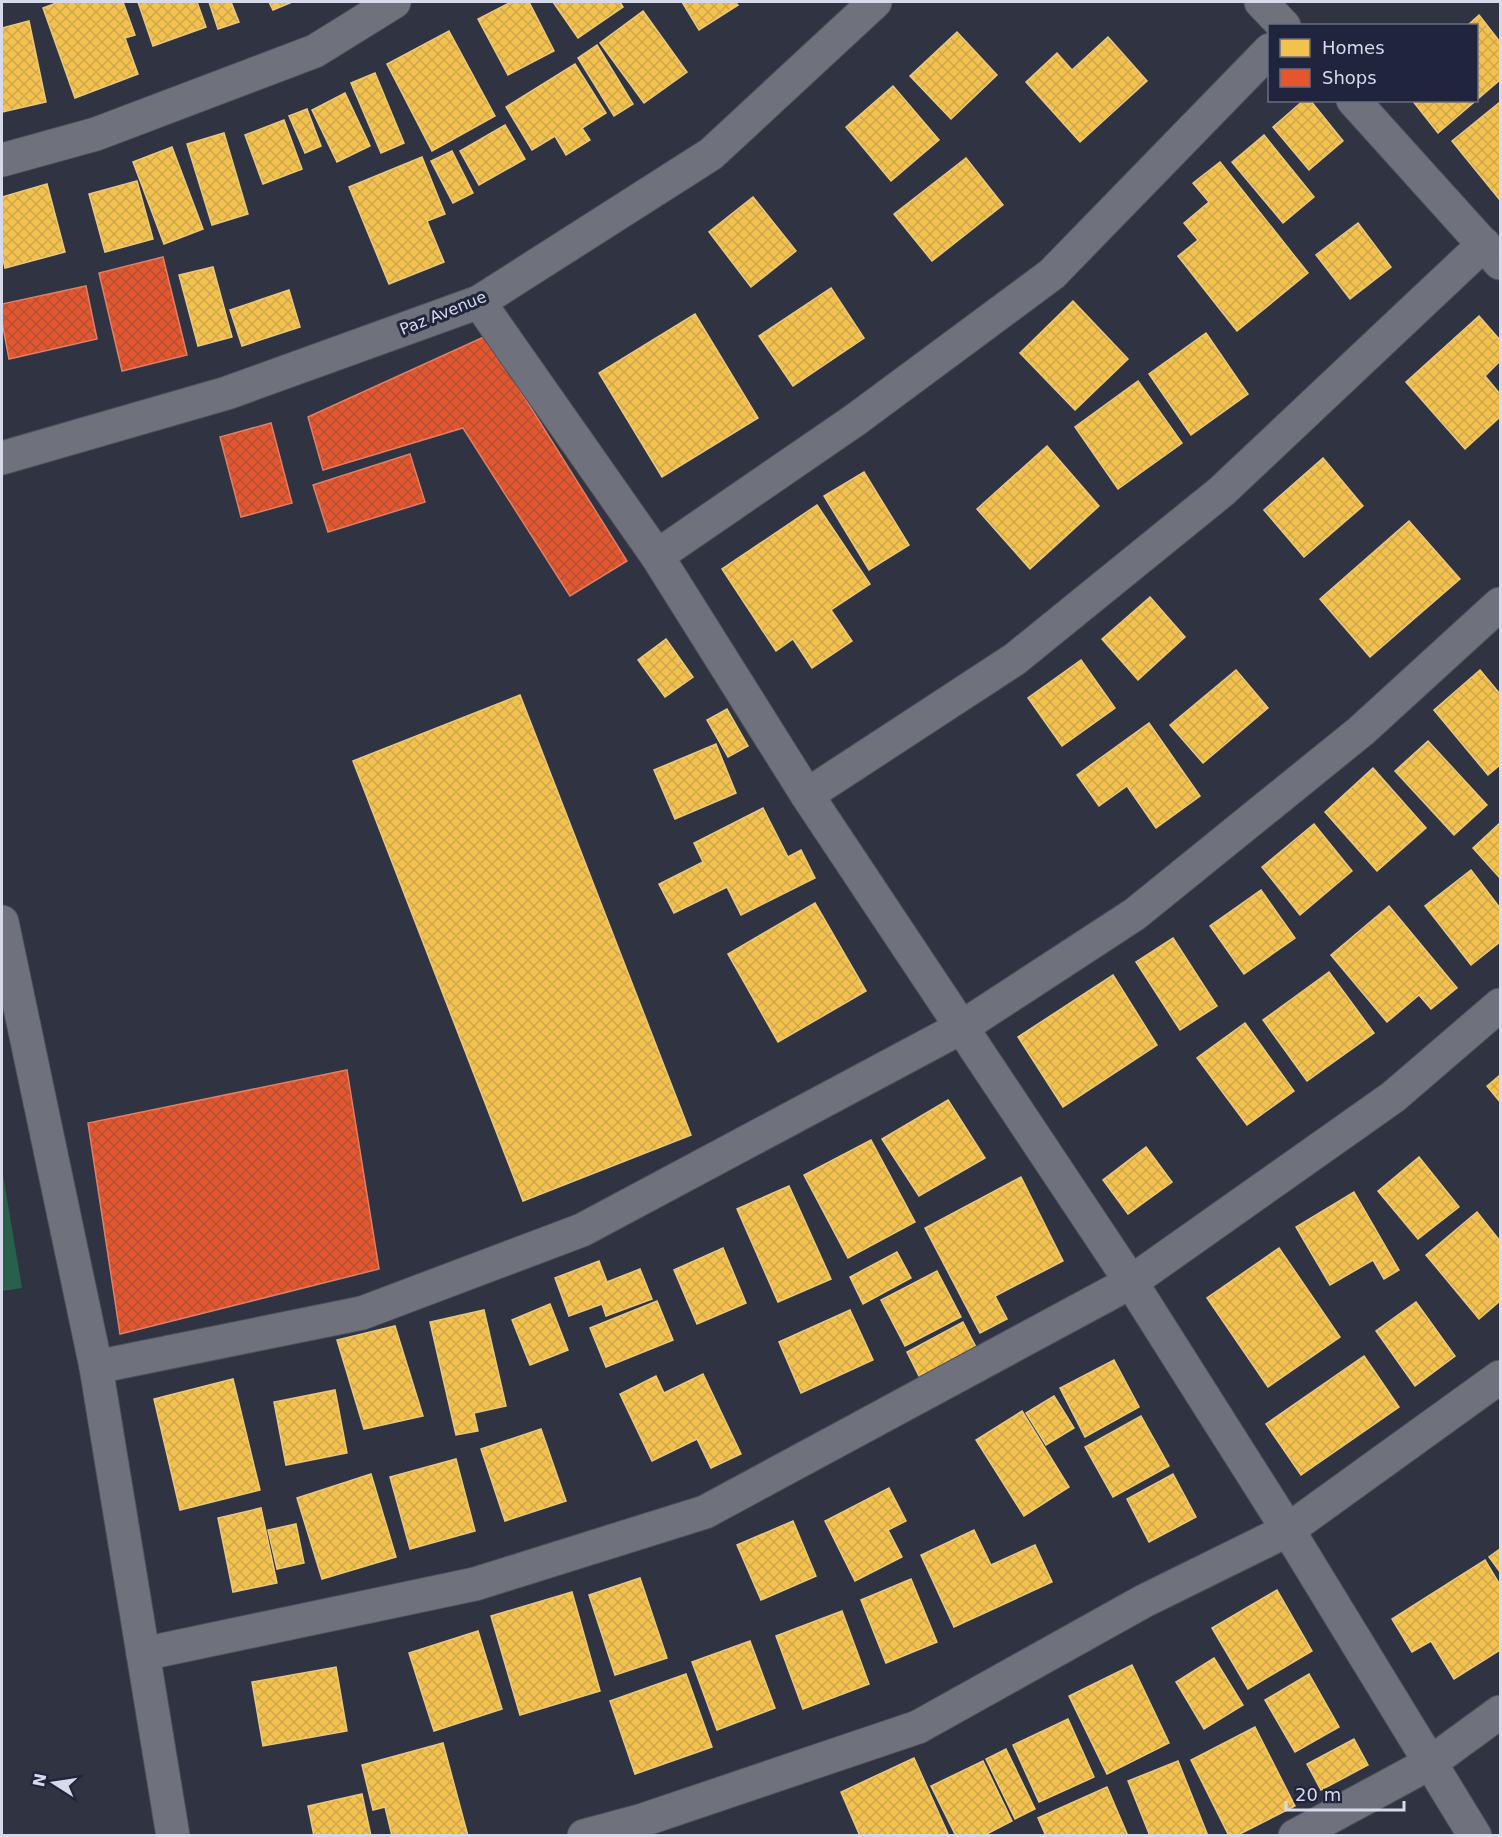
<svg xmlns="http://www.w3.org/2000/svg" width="1502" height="1837" font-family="'DejaVu Sans',sans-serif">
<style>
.green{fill:#29604b}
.homes{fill:url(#homes-cross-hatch);stroke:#eac87d;stroke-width:1.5}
.shops{fill:url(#shops-cross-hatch);stroke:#e07e66;stroke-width:1.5}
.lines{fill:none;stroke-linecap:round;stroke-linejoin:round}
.minor-casing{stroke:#4f515d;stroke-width:35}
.minor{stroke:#6f717c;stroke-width:33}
.labels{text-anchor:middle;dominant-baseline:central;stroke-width:6;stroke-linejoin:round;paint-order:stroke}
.street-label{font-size:16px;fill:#d6daea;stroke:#20243c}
</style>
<defs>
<pattern id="homes-cross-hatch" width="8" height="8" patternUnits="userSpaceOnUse" patternTransform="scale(1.5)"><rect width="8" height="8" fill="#f2c14e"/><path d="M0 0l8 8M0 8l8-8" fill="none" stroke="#cea74c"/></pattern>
<pattern id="shops-cross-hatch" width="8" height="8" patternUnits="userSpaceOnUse" patternTransform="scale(1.5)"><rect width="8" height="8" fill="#e4572e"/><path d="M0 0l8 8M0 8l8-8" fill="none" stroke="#b35035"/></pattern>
</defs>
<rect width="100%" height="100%" fill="#303341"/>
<path class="green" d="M2 1169 22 1288 2 1291Z"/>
<g class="homes">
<path d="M59 2H123L135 35 125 38 138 74 75 98 43 8Z"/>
<path d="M138 2H197L206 27 153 46Z"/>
<path d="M209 2H231L239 22 218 29Z"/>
<path d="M269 2H292L273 10Z"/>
<path d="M511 2H529L554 51 508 75 478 19Z"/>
<path d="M553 2H620L623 7 578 38Z"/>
<path d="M682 2H735L738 5 699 30Z"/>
<path d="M643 11 687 72 644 103 600 43Z"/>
<path d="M1479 15 1500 42V80L1438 133 1412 100H1476V26H1467Z"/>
<path d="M29 21 46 102 2 112V28Z"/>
<path d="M449 31 495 116 432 151 387 64Z"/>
<path d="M957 32 997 75 951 119 910 76Z"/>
<path d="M1108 37 1147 81 1080 142 1026 82 1057 53 1072 70Z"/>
<path d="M597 45 633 104 614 116 578 58Z"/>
<path d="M575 64 606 113 582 128 590 140 566 155 555 136 532 150 506 107Z"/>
<path d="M375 73 404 143 381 153 351 83Z"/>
<path d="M893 86 939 140 891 181 846 127Z"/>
<path d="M345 93 370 146 337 162 312 110Z"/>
<path d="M1304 100H1310L1343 141 1309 170 1273 127Z"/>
<path d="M1500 102V198L1499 199 1452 141Z"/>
<path d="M307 109 321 146 305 153 289 116Z"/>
<path d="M284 120 302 169 263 184 245 135Z"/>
<path d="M505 125 525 159 479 185 460 151Z"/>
<path d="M224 133 248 214 212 225 187 144Z"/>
<path d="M1264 135 1314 197 1283 223 1232 162Z"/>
<path d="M172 147 203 229 164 244 133 162Z"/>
<path d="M452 151 473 193 453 203 431 161Z"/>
<path d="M422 157 445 214 427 221 444 262 389 284 349 187Z"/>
<path d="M966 158 1003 205 932 261 894 214Z"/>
<path d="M1220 162 1308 273 1237 331 1178 256 1198 240 1184 223 1209 202 1193 183Z"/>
<path d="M137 181 153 239 105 252 89 194Z"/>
<path d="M47 184 65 252 5 268 2 255V197Z"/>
<path d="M753 197 796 251 751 287 709 232Z"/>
<path d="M1358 223 1391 267 1350 299 1316 255Z"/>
<path d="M213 267 232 337 198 346 179 275Z"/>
<path d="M831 288 864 338 793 386 759 336Z"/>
<path d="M289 290 300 327 242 346 230 310Z"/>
<path d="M1073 301 1128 359 1075 410 1020 353Z"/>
<path d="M695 314 758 418 662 477 599 373Z"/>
<path d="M1479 316 1500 340V361L1485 376 1500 394V417L1465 449 1406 382Z"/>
<path d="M1206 333 1248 394 1191 435 1149 374Z"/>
<path d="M1138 381 1182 443 1118 489 1075 427Z"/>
<path d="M1047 446 1099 506 1030 569 977 509Z"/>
<path d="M1323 458 1363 506 1304 557 1264 510Z"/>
<path d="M864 472 909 545 869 570 824 496Z"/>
<path d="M817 505 870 584 831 610 852 641 812 668 793 639 776 651 722 569Z"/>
<path d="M1409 521 1460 579 1370 657 1320 599Z"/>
<path d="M1150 597 1185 637 1138 680 1102 639Z"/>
<path d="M666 639 693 677 665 697 638 660Z"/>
<path d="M1081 660 1115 708 1062 746 1028 698Z"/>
<path d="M1236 670 1268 708 1203 763 1170 725Z"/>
<path d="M1480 670 1500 694V765L1488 775 1434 710Z"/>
<path d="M520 695 691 1135 523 1201 353 761Z"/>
<path d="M727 709 748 746 728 757 707 720Z"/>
<path d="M1149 723 1200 796 1156 828 1127 786 1099 806 1077 775Z"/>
<path d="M1428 741 1487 805 1454 835 1395 771Z"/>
<path d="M716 744 736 793 675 819 654 770Z"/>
<path d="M1373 768 1426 828 1377 871 1325 812Z"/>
<path d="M763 808 788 857 801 850 815 878 741 915 727 887 674 913 659 884 703 862 694 843Z"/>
<path d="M1500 823V878L1473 848Z"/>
<path d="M1314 824 1352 871 1300 915 1262 867Z"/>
<path d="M1471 870 1500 908V942L1471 965 1425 906Z"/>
<path d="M1261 890 1295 938 1244 974 1210 926Z"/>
<path d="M815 903 866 991 778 1042 728 954Z"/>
<path d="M1389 906 1457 988 1431 1009 1419 995 1387 1022 1331 955Z"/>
<path d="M1173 938 1217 1006 1180 1030 1136 962Z"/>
<path d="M1329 972 1374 1033 1307 1081 1263 1020Z"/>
<path d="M1113 975 1157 1045 1063 1107 1018 1037Z"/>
<path d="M1245 1023 1294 1091 1247 1125 1197 1058Z"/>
<path d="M1500 1075V1102L1487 1086Z"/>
<path d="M948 1100 985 1158 919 1196 882 1139Z"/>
<path d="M871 1140 915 1222 848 1258 804 1175Z"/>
<path d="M1146 1147 1172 1182 1128 1214 1103 1180Z"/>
<path d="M1419 1157 1459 1207 1418 1239 1378 1191Z"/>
<path d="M1021 1177 1063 1261 995 1296 1007 1319 980 1333 925 1228Z"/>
<path d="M789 1186 831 1279 778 1302 737 1209Z"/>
<path d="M1354 1192 1399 1270 1384 1279 1373 1260 1330 1285 1296 1227Z"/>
<path d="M1477 1212 1500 1241V1301L1479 1319 1426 1255Z"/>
<path d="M723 1248 746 1303 697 1324 674 1270Z"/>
<path d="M1279 1248 1340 1337 1268 1387 1207 1298Z"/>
<path d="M897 1252 911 1278 863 1304 850 1277Z"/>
<path d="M599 1261 607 1282 640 1269 652 1299 606 1316 602 1304 569 1316 555 1278Z"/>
<path d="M937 1271 961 1317 905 1346 881 1300Z"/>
<path d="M657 1301 673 1340 606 1367 590 1328Z"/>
<path d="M1416 1302 1455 1356 1415 1386 1376 1331Z"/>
<path d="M550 1304 568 1350 530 1365 512 1320Z"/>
<path d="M484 1310 506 1406 474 1413 478 1431 456 1435 430 1322Z"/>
<path d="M850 1310 873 1360 801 1393 779 1342Z"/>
<path d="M963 1322 979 1353 922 1382 907 1352Z"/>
<path d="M395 1326 423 1416 364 1429 337 1340Z"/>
<path d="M1364 1356 1399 1407 1301 1475 1266 1424Z"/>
<path d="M1114 1360 1139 1407 1085 1437 1060 1388Z"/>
<path d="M703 1374 741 1454 711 1468 697 1439 652 1461 620 1394 656 1376 664 1393Z"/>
<path d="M233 1379 260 1490 180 1510 154 1399Z"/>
<path d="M335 1390 347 1453 286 1465 274 1402Z"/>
<path d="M1054 1396 1074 1428 1046 1445 1026 1413Z"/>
<path d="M1022 1411 1069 1487 1024 1516 976 1440Z"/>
<path d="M1141 1416 1169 1466 1113 1497 1085 1447Z"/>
<path d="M541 1429 566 1501 505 1521 481 1449Z"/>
<path d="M456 1459 475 1531 410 1549 390 1477Z"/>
<path d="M371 1474 396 1557 322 1579 297 1498Z"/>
<path d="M1173 1474 1196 1517 1149 1542 1127 1499Z"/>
<path d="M889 1488 906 1521 888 1530 902 1557 855 1581 825 1521Z"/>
<path d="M261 1508 277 1583 233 1592 218 1518Z"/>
<path d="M793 1521 816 1576 761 1600 737 1545Z"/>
<path d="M296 1524 304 1563 277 1569 268 1530Z"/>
<path d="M974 1530 991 1565 1035 1545 1052 1582 954 1627 921 1555Z"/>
<path d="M1500 1549V1572L1489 1557Z"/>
<path d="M1485 1560 1500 1585V1650L1454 1679 1431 1641 1412 1652 1392 1619Z"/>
<path d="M640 1578 667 1658 615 1675 589 1595Z"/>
<path d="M911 1579 937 1642 886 1663 861 1600Z"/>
<path d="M1277 1590 1312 1651 1248 1689 1212 1628Z"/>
<path d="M572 1592 600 1691 520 1715 491 1616Z"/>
<path d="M842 1611 869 1684 803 1709 776 1636Z"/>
<path d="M478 1631 502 1709 434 1731 409 1653Z"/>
<path d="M750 1641 775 1708 717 1730 692 1662Z"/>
<path d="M1214 1658 1243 1705 1204 1729 1176 1682Z"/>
<path d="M1132 1665 1169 1743 1107 1774 1069 1696Z"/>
<path d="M336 1667 347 1731 263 1746 252 1682Z"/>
<path d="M686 1674 712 1747 635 1774 610 1701Z"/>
<path d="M1309 1674 1339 1727 1295 1752 1265 1700Z"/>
<path d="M1068 1719 1094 1777 1039 1802 1013 1745Z"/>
<path d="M1255 1727 1295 1806 1236 1836H1229L1191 1760Z"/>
<path d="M1354 1739 1368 1765 1321 1790 1307 1764Z"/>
<path d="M443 1743 468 1836H392L385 1807 373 1810 362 1765Z"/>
<path d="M1006 1749 1035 1809 1015 1819 986 1759Z"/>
<path d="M914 1758 949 1836H860L841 1792Z"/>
<path d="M983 1761 1012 1821 983 1836H956L931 1786Z"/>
<path d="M1178 1761 1208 1836H1150L1128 1781Z"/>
<path d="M1107 1787 1128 1836H1046L1038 1818Z"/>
<path d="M362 1794 371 1836H314L308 1806Z"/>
</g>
<g class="shops">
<path d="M163 257 187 355 122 371 99 273Z"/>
<path d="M86 286 97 339 9 359 2 322V304Z"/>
<path d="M486 336 627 561 570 596 463 428 323 470 308 417Z"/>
<path d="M271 423 292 503 241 517 220 437Z"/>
<path d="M410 454 425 502 328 532 313 485Z"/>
<path d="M347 1070 379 1269 120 1334 88 1123Z"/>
</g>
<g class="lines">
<defs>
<g id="minor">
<path d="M1261 2 1284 26"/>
<path d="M1353 100 1500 263"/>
<path d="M2 160 96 134 315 51 394 2"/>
<path d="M479 302 657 556 807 795 1131 1282 1288 1530 1475 1836"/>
<path d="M2 458 227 393 479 302 711 154 875 2"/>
<path d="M657 556 855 420 1052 274 1270 50"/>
<path d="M807 795 1015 659 1222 491 1484 244"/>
<path d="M2 922 96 1367 173 1836"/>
<path d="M96 1367 362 1313 582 1230 962 1027 1135 914 1361 731 1500 604"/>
<path d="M143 1654 475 1584 705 1512 1131 1282 1393 1097 1500 1005"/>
<path d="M584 1836 640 1821 918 1727 1144 1601 1288 1530 1500 1377"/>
<path d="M1295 1836 1430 1763 1500 1712"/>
</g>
</defs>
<use href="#minor" class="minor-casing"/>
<use href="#minor" class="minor"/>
</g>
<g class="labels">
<g class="street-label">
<text transform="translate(443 313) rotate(-22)">Paz Avenue</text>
</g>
</g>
<rect width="1502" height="1837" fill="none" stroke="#d6daea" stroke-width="6"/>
<rect x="1268" y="24" width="210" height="78" fill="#20243c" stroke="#696d82" stroke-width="1.5"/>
<rect x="1280" y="39" width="30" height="18" fill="#f2c14e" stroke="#696d82" stroke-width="1.5"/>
<text x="1322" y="54" font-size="18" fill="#d6daea">Homes</text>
<rect x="1280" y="69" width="30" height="18" fill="#e4572e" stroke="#696d82" stroke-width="1.5"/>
<text x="1322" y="84" font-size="18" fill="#d6daea">Shops</text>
<g transform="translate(54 1783) rotate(282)" stroke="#20243c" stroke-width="4.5" paint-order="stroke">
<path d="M0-4.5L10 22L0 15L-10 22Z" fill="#d6daea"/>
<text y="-9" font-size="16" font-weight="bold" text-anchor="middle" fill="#d6daea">N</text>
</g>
<path d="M1286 1801v9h118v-9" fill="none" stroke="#d6daea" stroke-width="3"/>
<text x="1295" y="1801" font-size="18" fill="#d6daea" stroke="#20243c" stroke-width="4.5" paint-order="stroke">20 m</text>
</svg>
